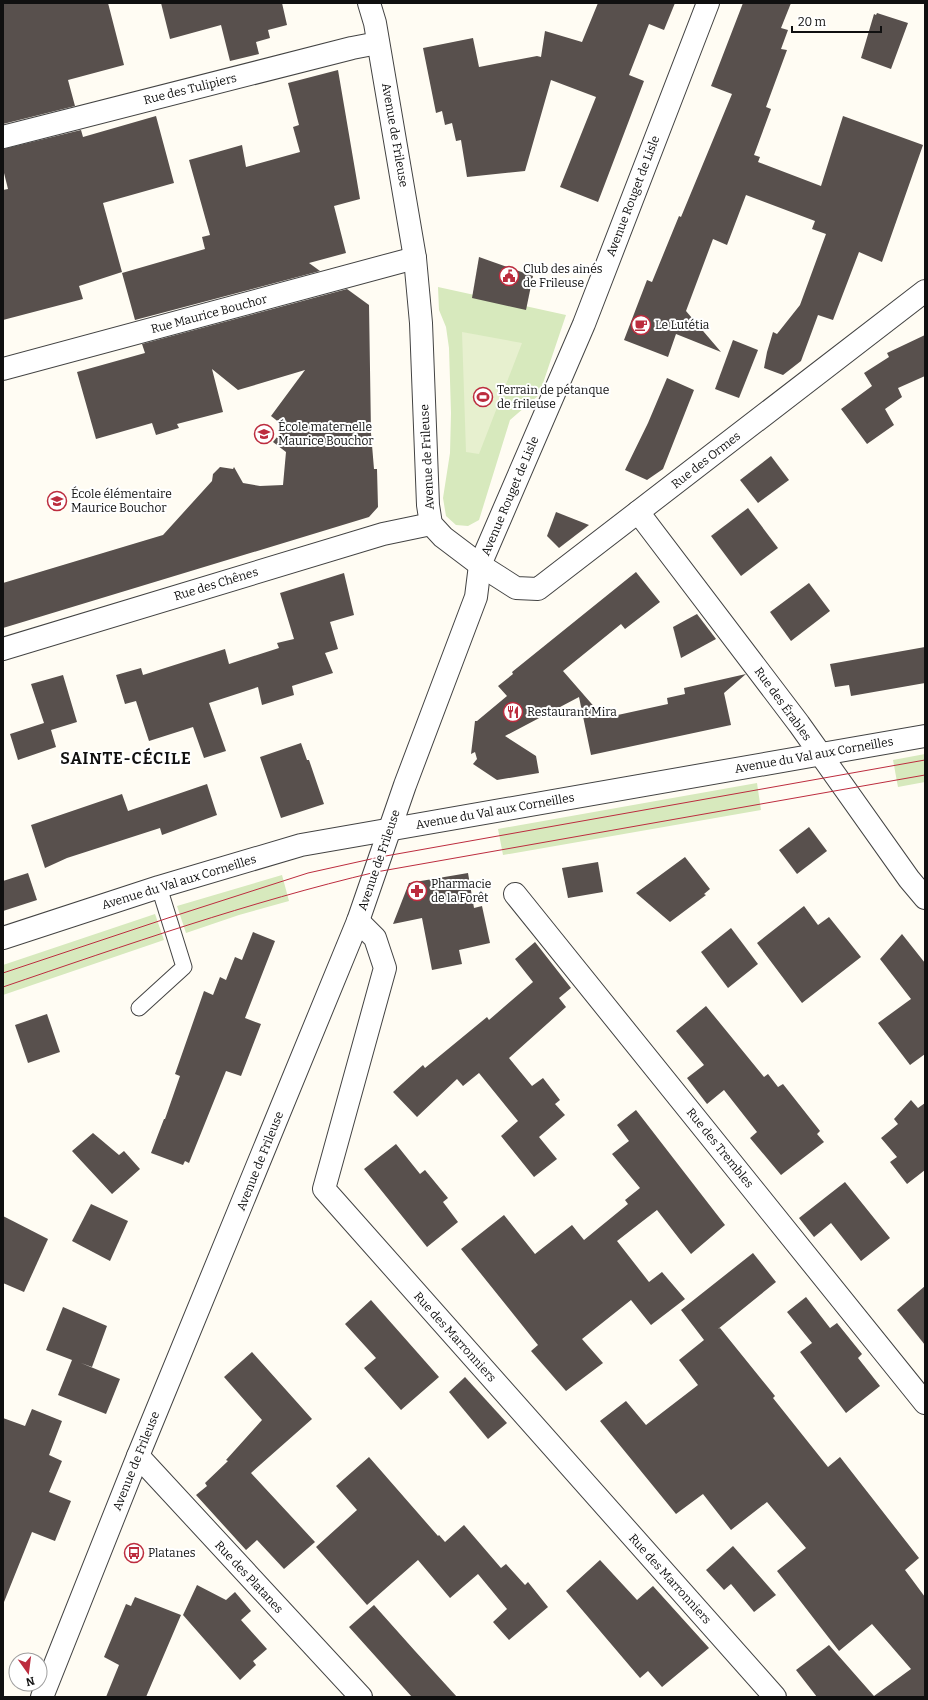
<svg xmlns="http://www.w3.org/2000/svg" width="928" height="1700" font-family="Bitter,serif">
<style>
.green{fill:#d7e9bd}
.pitch{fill:#e7f0cf}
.building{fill:#58504d}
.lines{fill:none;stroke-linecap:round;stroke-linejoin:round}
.service-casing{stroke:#434343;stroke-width:17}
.minor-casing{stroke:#434343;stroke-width:24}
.tertiary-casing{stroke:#434343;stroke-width:24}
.service{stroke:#fff;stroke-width:15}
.minor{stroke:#fff;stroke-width:22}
.tertiary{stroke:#fff;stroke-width:22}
.tram{stroke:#bc2c3e;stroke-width:1}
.labels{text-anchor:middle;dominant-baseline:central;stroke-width:4;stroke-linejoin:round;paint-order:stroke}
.street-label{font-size:12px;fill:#101010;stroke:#fff}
.poi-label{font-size:12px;fill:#101010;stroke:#fff;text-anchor:start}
.district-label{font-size:16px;font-weight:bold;letter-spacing:1px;fill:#101010;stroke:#fff}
</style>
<rect width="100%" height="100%" fill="#fffcf3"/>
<g class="green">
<path d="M438 287 566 315 539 395 510 420 479 520 468 526 456 525 446 516 443 498 450 453 451 413 449 348 446 327 439 310Z"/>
<path d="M925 754V782L898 787 893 760Z"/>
<path d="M757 783 761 810 503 855 498 829Z"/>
<path d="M282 875 289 901 239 915 186 933 177 906Z"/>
<path d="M155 914 164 940 3 995V965Z"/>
</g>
<path class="pitch" d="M462 332 522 343 479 454 466 452Z"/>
<g class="building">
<path d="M3 3H108L124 65 68 80 75 106 3 124Z"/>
<path d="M161 3H282L287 25 268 30 270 38 256 42 259 54 230 61 221 25 170 39Z"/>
<path d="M598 3H675L664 30 649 24 629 75 644 81 598 202 560 187 596 97 551 80 525 171 467 177 461 140 456 141 452 123 445 125 442 111 436 113 423 48 473 38 479 67 537 56 541 57 545 31 582 42Z"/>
<path d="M743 3H791L781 28 788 30 781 49 787 50 766 107 771 109 754 155 760 157 758 162 821 186 843 116 923 145 882 262 859 252 833 320 818 315 801 361 783 375 764 368 767 352 773 332 777 334 800 305 826 234 812 229 815 221 746 195 727 245 713 239 686 311 721 352 676 334 668 357 624 340 647 280 652 282 679 216 681 217 732 94 711 86Z"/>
<path d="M877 13 908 23 891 69 861 58 874 14 876 15Z"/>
<path d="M338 70 360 199 334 206 346 253 309 263 320 271 135 320 122 273 205 249 202 237 210 235 189 160 242 145 246 167 300 152 293 127 299 125 288 83Z"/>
<path d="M156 116 174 183 103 203 122 272 79 286 83 299 3 320V190L8 189 3 169V149L81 130 83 137Z"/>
<path d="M479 257 533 276 526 310 472 298Z"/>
<path d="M347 289 369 305 371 433 374 469H377L378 507 369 517 3 628V583L163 535 212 481 213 474 220 467 233 469 234 467 243 483 260 486 283 485 286 452 273 442 285 427 271 416 305 370 238 390 212 369 223 412 177 424 179 428 156 435 152 423 96 439 77 372 145 353 142 344Z"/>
<path d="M925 335V376L898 388 902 397 885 409 894 425 867 444 841 409 872 386 864 373 889 357 887 353Z"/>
<path d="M733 340 758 350 739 398 715 389Z"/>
<path d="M667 378 694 390 663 469 647 480 625 470 648 423Z"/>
<path d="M771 456 789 480 758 503 740 480Z"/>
<path d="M748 508 778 548 741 576 711 536Z"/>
<path d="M556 512 589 525 559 548 547 536Z"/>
<path d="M636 572 660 602 625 629 621 624 563 671 604 718 668 704 667 698 685 694 684 688 746 674 724 693 731 725 591 755 579 697 505 736 536 756 539 773 497 780 473 764 477 759 475 752 471 754 475 721H477L507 696 498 686 513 674 512 672Z"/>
<path d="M344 573 354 615 330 622 338 649 325 653 333 673 292 686 294 695 262 705 258 687 209 703 226 751 204 758 193 727 149 741 136 701 125 704 116 675 141 668 143 675 225 649 229 664 279 648 277 643 294 639 280 593Z"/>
<path d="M809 583 830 611 791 641 770 612Z"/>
<path d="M697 614 716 639 681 658 673 627Z"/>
<path d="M925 647V683L851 696 849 685 835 687 830 664Z"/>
<path d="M63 675 77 722 51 730 56 747 18 760 10 734 44 723 31 684Z"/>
<path d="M301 743 307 760H309L324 804 281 818 260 757Z"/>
<path d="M207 784 217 815 162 835 160 828 67 858 45 868 31 825 122 794 128 811Z"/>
<path d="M809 827 827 851 797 874 779 850Z"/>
<path d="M685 857 710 889 704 894 706 895 670 922 636 893Z"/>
<path d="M598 862 603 892 568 898 562 868Z"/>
<path d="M28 873 37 900 3 911V881Z"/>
<path d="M468 873 474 908 482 906 490 943 459 950 462 964 432 970 422 918 393 924 409 883Z"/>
<path d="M804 906 818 925 829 917 861 957 802 1003 757 943Z"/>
<path d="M731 928 758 964 728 988 701 952Z"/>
<path d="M253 932 275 941 245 1018 261 1024 241 1076 226 1071 189 1163 185 1161 183 1165 151 1153 164 1119H165L180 1076 175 1074 204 991 213 995 220 977 226 980 235 957 242 960Z"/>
<path d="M902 934 925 963V1054L910 1065 878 1023 911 999 880 959Z"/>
<path d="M535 942 571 988 559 998 566 1007 509 1058 532 1086 543 1078 560 1100 555 1104 565 1115 539 1137 557 1159 534 1177 501 1136 518 1121 479 1073 463 1086 457 1079 417 1117 393 1092 423 1065 425 1068 487 1017 489 1020 533 982 515 959Z"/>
<path d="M706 1006 764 1077 768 1074 778 1087 783 1084 820 1131 817 1134 824 1142 781 1175 750 1138 757 1132 724 1090 707 1104 687 1078 704 1065 676 1031Z"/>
<path d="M47 1014 60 1052 28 1063 15 1025Z"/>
<path d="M911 1100 918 1108 925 1103V1170L907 1184 890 1162 897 1157 881 1138 898 1124 894 1119Z"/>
<path d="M636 1110 725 1225 691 1254 657 1210 617 1241 649 1282 662 1272 685 1299 651 1325 631 1300 582 1339 603 1363 566 1391 531 1351 538 1345 461 1249 504 1215 535 1254 572 1225 584 1240 628 1204 625 1200 640 1188 612 1154 629 1141 617 1125Z"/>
<path d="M93 1133 119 1155 124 1151 140 1169 112 1194 72 1151Z"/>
<path d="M396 1144 420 1174 425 1170 448 1198 443 1202 458 1222 427 1247 364 1169Z"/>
<path d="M845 1182 890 1238 861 1261 831 1223 814 1237 799 1218Z"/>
<path d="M91 1204 128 1221 110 1261 72 1241Z"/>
<path d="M3 1216 48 1239 24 1292 3 1283Z"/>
<path d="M753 1253 776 1282 718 1329 720 1328 775 1396 773 1398 828 1467 840 1457 919 1558 905 1570 925 1597V1697H817L796 1670 829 1645 874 1696 911 1669 872 1624 839 1651 777 1571 806 1548 767 1502 731 1530 703 1494 676 1514 600 1421 626 1401 646 1425 698 1385 679 1360 704 1340 681 1310Z"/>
<path d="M925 1286V1345L897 1310Z"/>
<path d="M806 1297 830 1328 837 1323 862 1354 858 1358 880 1386 846 1413 800 1352 812 1343 787 1312Z"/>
<path d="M371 1300 439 1377 401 1410 364 1368 376 1358 345 1324Z"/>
<path d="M63 1307 107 1326 92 1367 81 1363 120 1379 106 1414 58 1395 72 1360 46 1350Z"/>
<path d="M252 1352 312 1419 251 1473 315 1542 284 1569 257 1540 246 1550 196 1495 207 1486 205 1483 228 1461 226 1460 262 1420 224 1377Z"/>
<path d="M465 1377 507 1423 488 1439 449 1392Z"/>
<path d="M32 1409 62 1421 49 1455 62 1461 49 1492 71 1501 55 1541 32 1532 4 1602 3 1418 25 1426Z"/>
<path d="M369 1457 438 1536 439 1535 445 1542 464 1525 501 1568 506 1564 525 1585 528 1582 548 1607 509 1640 493 1622 507 1609 478 1574 450 1598 418 1560 367 1605 316 1547 357 1510 336 1486Z"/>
<path d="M733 1546 776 1595 754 1612 731 1584 724 1590 706 1570Z"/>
<path d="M600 1560 637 1600 653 1586 709 1648 662 1687 648 1671 640 1678 566 1591Z"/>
<path d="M197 1585 226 1600 235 1592 251 1611 241 1620 267 1649 253 1661 256 1665 240 1680 183 1615Z"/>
<path d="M135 1597 181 1615 146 1697H106L119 1665 104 1657 126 1604 131 1606Z"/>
<path d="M374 1605 415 1651 457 1697H412L349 1627Z"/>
</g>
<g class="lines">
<defs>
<path id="service" d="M139 1008 184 967 159 887"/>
<g id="minor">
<path d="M3 137 352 48 378 43"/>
<path d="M3 369 415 258"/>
<path d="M638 512 799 724 909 879 925 898"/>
<path d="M480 565 516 588 538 589 925 291"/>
<path d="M3 649 383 534 431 524"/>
<path d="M515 894 925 1403"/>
<path d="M358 921 375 938 385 968 324 1189 775 1697"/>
<path d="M138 1456 361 1697"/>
</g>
<g id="tertiary">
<path d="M369 3 375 23 415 258 421 323 428 505 431 524 443 537 480 565"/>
<path d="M3 938 159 887 301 845 925 736"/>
<path d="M42 1697 138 1456 358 921 405 785 476 597 480 565 584 324 708 3"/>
</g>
</defs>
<use href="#service" class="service-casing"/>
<use href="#minor" class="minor-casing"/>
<use href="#tertiary" class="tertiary-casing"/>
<use href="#service" class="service"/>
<use href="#minor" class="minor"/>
<use href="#tertiary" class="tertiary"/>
<g class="tram">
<path d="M3 973 168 918 308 873 380 857 925 760"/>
<path d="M3 987C126 945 249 902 376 872L925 775"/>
</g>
</g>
<defs>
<symbol id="civic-ring" viewBox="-11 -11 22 22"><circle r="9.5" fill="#fff" stroke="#bc2c3e" stroke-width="1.5"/><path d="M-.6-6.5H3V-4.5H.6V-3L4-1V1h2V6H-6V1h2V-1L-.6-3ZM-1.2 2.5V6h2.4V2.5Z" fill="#bc2c3e"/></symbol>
<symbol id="cafe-ring" viewBox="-11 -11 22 22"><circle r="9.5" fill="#fff" stroke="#bc2c3e" stroke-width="1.5"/><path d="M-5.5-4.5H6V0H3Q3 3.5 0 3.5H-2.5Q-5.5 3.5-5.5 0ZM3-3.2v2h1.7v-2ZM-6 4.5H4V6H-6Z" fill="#bc2c3e"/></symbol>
<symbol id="stadium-ring" viewBox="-11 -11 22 22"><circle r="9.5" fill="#fff" stroke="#bc2c3e" stroke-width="1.5"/><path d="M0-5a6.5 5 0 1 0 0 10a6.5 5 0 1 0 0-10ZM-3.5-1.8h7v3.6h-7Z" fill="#bc2c3e"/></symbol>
<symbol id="school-ring" viewBox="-11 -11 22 22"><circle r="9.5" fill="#fff" stroke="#bc2c3e" stroke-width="1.5"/><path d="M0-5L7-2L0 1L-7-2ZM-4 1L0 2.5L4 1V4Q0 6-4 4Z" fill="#bc2c3e"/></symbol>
<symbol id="restaurant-ring" viewBox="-11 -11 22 22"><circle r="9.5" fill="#fff" stroke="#bc2c3e" stroke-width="1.5"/><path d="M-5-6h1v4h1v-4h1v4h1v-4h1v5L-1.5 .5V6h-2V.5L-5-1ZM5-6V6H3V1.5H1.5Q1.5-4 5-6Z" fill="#bc2c3e"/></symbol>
<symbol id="pharmacy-ring" viewBox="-11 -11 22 22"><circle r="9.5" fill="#fff" stroke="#bc2c3e" stroke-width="1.5"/><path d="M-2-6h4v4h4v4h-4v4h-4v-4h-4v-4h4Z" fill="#bc2c3e"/></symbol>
<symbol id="bus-ring" viewBox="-11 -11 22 22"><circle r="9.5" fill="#fff" stroke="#bc2c3e" stroke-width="1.5"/><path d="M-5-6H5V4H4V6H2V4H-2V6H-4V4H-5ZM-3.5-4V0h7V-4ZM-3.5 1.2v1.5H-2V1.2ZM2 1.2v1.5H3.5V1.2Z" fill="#bc2c3e"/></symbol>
</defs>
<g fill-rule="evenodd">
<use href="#civic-ring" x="498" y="265" width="22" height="22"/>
<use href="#cafe-ring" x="630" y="314" width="22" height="22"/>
<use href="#stadium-ring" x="472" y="386" width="22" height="22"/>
<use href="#school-ring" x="253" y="423" width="22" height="22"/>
<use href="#school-ring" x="46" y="490" width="22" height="22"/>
<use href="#restaurant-ring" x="502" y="701" width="22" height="22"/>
<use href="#pharmacy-ring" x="406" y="880" width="22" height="22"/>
<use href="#bus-ring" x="123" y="1542" width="22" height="22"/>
</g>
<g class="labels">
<g class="street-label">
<text transform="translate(190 89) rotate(-14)">Rue des Tulipiers</text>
<text transform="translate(395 135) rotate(80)">Avenue de Frileuse</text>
<text transform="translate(633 196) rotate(-69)">Avenue Rouget de Lisle</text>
<text transform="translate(209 314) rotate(-15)">Rue Maurice Bouchor</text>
<text transform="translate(427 457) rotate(-93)">Avenue de Frileuse</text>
<text transform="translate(706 460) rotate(-38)">Rue des Ormes</text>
<text transform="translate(510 496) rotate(-67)">Avenue Rouget de Lisle</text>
<text transform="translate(216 584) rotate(-17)">Rue des Chênes</text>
<text transform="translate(783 704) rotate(54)">Rue des Érables</text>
<text transform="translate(814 755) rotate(-10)">Avenue du Val aux Corneilles</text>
<text transform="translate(495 811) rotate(-10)">Avenue du Val aux Corneilles</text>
<text transform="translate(379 860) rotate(-71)">Avenue de Frileuse</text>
<text transform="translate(179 882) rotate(-17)">Avenue du Val aux Corneilles</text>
<text transform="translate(720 1148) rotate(51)">Rue des Trembles</text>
<text transform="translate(260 1161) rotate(-68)">Avenue de Frileuse</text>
<text transform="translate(455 1337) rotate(48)">Rue des Marronniers</text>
<text transform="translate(136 1461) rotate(-68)">Avenue de Frileuse</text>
<text transform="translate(249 1577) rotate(47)">Rue des Platanes</text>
<text transform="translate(670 1579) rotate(48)">Rue des Marronniers</text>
</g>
<g class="poi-label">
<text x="523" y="269">Club des ainés<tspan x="523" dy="14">de Frileuse</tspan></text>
<text x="655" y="325">Le Lutétia</text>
<text x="497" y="390">Terrain de pétanque<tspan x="497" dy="14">de frileuse</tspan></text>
<text x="278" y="427">École maternelle<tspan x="278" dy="14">Maurice Bouchor</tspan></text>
<text x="71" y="494">École élémentaire<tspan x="71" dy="14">Maurice Bouchor</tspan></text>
<text x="527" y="712">Restaurant Mira</text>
<text x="431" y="884">Pharmacie<tspan x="431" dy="14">de la Forêt</tspan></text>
<text x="148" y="1553">Platanes</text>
</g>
<g class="district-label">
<text x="126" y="758">SAINTE-CÉCILE</text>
</g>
</g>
<rect width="928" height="1700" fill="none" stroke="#101010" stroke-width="8"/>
<g transform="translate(28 1672) rotate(166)"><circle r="19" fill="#ffffff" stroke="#9f9f9f"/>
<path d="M0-3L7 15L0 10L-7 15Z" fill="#bc2c3e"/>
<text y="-6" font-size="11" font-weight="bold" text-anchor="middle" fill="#101010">N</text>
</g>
<path d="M792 26v6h89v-6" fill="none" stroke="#101010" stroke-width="2"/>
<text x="798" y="26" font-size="12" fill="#101010" stroke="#ffffff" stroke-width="3" paint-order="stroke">20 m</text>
</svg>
